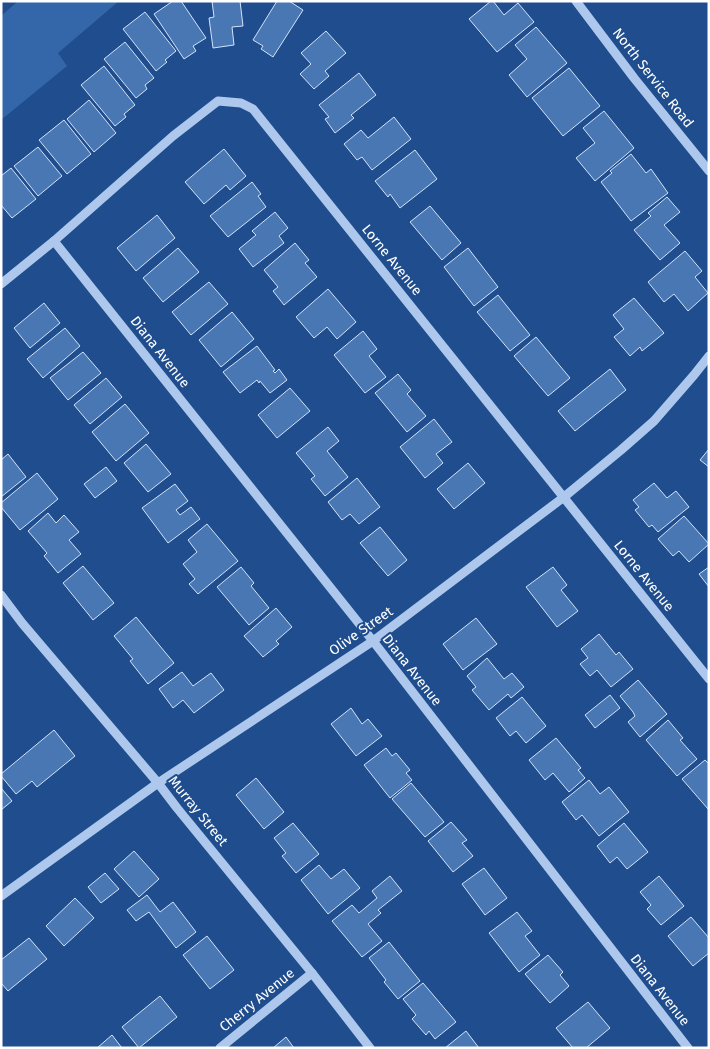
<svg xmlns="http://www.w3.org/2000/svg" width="710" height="1049" font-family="'Fira Sans',sans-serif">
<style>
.green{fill:#3367aa}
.building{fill:#4877b4;stroke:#d2e3f9}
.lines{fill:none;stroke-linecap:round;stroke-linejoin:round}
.minor{stroke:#adc8ec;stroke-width:9}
.labels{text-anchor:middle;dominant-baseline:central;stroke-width:4;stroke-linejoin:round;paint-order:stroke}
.street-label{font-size:14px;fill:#fff;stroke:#1f4d8d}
</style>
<rect width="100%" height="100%" fill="#1f4d8d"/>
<path class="green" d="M18 1H119L58 53 67 66 1 120V16Z"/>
<g class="building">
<path d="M173 1H181L206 38 193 46 196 51 184 59 154 14Z"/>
<path d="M212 1H240L243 26 232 27 234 45 213 48 209 18 214 17Z"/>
<path d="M277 1H289L303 10 273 57 261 49 263 46 253 40Z"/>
<path d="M491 1H493L504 15 518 3 534 22 497 52 469 19Z"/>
<path d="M145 12 176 51 165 60 167 62 156 71 123 29Z"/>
<path d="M536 27 567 63 527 97 509 75 527 59 515 45Z"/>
<path d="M326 31 346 53 325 71 329 76 314 89 300 74 311 64 301 53Z"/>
<path d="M125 42 154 78 145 85 147 89 136 98 104 59Z"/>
<path d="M104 66 135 105 124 114 126 117 115 126 81 85Z"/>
<path d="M569 68 600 106 563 136 532 98Z"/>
<path d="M359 73 376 95 351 115 354 118 335 133 325 119 329 117 319 105Z"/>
<path d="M89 100 116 133 94 152 67 119Z"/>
<path d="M604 111 634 148 595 181 576 158 595 143 583 128Z"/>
<path d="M394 117 411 139 372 170 362 157 357 160 344 144 361 130 368 138Z"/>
<path d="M64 120 91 154 67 174 39 140Z"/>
<path d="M38 147 62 176 38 196 14 166Z"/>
<path d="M224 149 246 176 230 190 226 185 204 204 185 182Z"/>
<path d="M415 150 437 179 400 208 390 194 388 197 375 181Z"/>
<path d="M631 154 646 173 651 169 668 193 631 221 601 182 612 173 610 171Z"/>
<path d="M11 168 36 199 12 218 1 205V176Z"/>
<path d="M252 182 261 194 258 196 266 207 228 237 210 216Z"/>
<path d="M667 197 680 212 664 225 680 243 660 260 634 230 651 216 648 213Z"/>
<path d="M430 206 461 243 442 260 410 222Z"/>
<path d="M275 212 288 228 279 236 284 243 253 267 239 249 256 235 252 231Z"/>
<path d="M157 215 175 238 136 271 117 248Z"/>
<path d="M295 243 309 260 305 263 317 277 284 305 273 291 278 287 264 270Z"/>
<path d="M178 248 199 272 163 302 143 278Z"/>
<path d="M468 248 498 287 474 306 444 267Z"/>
<path d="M685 251 702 271 695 277 708 293 688 311 674 294 664 302 648 282Z"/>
<path d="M209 282 228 304 191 335 172 312Z"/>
<path d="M328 289 356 322 337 339 327 327 314 338 296 317Z"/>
<path d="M498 295 530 335 510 351 477 312Z"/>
<path d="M634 298 664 333 642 351 640 347 630 356 614 337 624 329 613 315Z"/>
<path d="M44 303 60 323 30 348 14 328Z"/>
<path d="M232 312 254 339 221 367 199 340Z"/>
<path d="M65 328 80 346 43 378 27 359Z"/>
<path d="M363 331 377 349 369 356 386 377 365 393 334 355Z"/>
<path d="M536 337 570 378 548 396 514 356Z"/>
<path d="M257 346 275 370 273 371 275 373 279 369 287 380 270 393 260 381 259 383 257 380 240 393 223 372Z"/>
<path d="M83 352 101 373 68 400 50 378Z"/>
<path d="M610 369 626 390 575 431 558 411Z"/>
<path d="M398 374 411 390 407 394 426 416 407 432 375 393Z"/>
<path d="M106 378 122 397 90 424 74 405Z"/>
<path d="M290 388 310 411 277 438 258 415Z"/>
<path d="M125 404 149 433 116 461 92 432Z"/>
<path d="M434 419 452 442 436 454 443 463 425 478 400 447Z"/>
<path d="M328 427 339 441 327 451 348 477 325 496 311 479 315 476 296 453Z"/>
<path d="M146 444 171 474 148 492 124 463Z"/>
<path d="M709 449V467L700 460Z"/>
<path d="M8 454 26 477 1 497V460Z"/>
<path d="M468 463 485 483 454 509 437 489Z"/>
<path d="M106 467 117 481 95 498 84 484Z"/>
<path d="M37 473 58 499 20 530 1 507V503Z"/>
<path d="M357 478 380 507 359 524 350 514 342 520 328 502Z"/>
<path d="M654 483 667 498 676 491 689 507 658 532 652 525 649 527 635 510 639 507 633 500Z"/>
<path d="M175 484 188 501 176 510 180 515 191 507 200 519 168 543 142 508Z"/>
<path d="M48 513 56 523 64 515 79 532 69 540 81 554 58 573 44 556 47 553 28 531Z"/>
<path d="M684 516 709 544 689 562 679 551 673 556 658 539Z"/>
<path d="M207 524 238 561 198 594 189 584 195 579 183 564 197 552 188 540Z"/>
<path d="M380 527 407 560 388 576 360 543Z"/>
<path d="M83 566 114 603 93 620 63 583Z"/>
<path d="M241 567 254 583 251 586 269 608 249 625 217 587Z"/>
<path d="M553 567 567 585 561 590 578 611 557 627 526 587Z"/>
<path d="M709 567V587L699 574Z"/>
<path d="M276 608 292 627 276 641 279 644 263 657 244 636Z"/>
<path d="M136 617 174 663 148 684 130 661 133 659 114 636Z"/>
<path d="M476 618 497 644 463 670 443 644Z"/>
<path d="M599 634 616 655 619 652 633 669 611 687 597 670 590 676 580 664 588 658 581 649Z"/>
<path d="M487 658 504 679 512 673 524 687 511 698 508 694 489 710 472 690 476 687 467 676Z"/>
<path d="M182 672 193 686 211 673 224 690 194 713 183 700 173 708 159 689Z"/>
<path d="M638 680 667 714 640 737 628 722 635 716 633 712 620 696Z"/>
<path d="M610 695 620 708 595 728 585 715Z"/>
<path d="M522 697 546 726 526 743 516 731 510 736 496 718Z"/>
<path d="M351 708 362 724 368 719 382 736 356 756 331 724Z"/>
<path d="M668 720 683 738 680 740 697 759 677 776 646 740Z"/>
<path d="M54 730 75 756 37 787 32 781 16 794 1 776V774Z"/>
<path d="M556 738 581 768 578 770 585 778 569 792 553 773 545 780 529 760Z"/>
<path d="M386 748 392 756 396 753 410 770 406 773 412 780 390 798 364 765Z"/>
<path d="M705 760 709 764V808L708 809 682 779Z"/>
<path d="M256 778 284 812 264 829 236 795Z"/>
<path d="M589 780 600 794 609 787 629 812 599 836 582 815 576 820 562 802Z"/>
<path d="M411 783 444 822 425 837 392 799Z"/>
<path d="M1 788 12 801 1 810Z"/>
<path d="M451 822 467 840 462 843 473 856 453 872 428 841Z"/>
<path d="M293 823 319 854 296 873 282 856 286 853 274 838Z"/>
<path d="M624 823 648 852 627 869 617 857 610 863 597 846Z"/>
<path d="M134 851 159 879 139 897 114 869Z"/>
<path d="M319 865 331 879 344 869 360 888 328 914 301 880Z"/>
<path d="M484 868 507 898 485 915 462 884Z"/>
<path d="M105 873 119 889 101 903 88 887Z"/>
<path d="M390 876 402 891 378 910 381 913 368 924 382 941 362 957 332 921 352 905 359 913 377 898 372 891Z"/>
<path d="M659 876 684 906 661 925 647 909 651 905 640 892Z"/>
<path d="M147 895 160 912 173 902 196 932 176 948 149 912 136 921 127 910Z"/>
<path d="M75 898 94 918 64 946 46 926Z"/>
<path d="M517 912 532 931 525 936 540 955 519 972 489 933Z"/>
<path d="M691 917 709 938V953L693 966 668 936Z"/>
<path d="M207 936 234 970 210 989 183 955Z"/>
<path d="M29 938 47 959 8 991 1 983V960Z"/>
<path d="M389 942 420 981 398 999 384 982 386 980 369 958Z"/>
<path d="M548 955 563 972 560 975 569 986 550 1003 525 974Z"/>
<path d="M423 983 456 1022 435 1039 429 1031 426 1035 412 1019 416 1015 403 999Z"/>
<path d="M160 996 177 1017 139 1048 122 1027Z"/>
<path d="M588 1002 610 1028 586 1048H573L556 1028Z"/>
<path d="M466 1031 479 1048H445Z"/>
<path d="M112 1035 122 1048H97Z"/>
<path d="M286 1037 294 1048H273Z"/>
</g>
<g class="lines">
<g class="minor">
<path d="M576 1 634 78 709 171"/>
<path d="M54 241 373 641 688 1048"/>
<path d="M1 284 54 241 173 136 218 101 241 103 253 109 709 679"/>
<path d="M1 595 22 623 158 783 177 808 312 973 370 1048"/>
<path d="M1 896 158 783 373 641 564 497 621 450 654 421 694 375 709 356"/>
<path d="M220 1048 312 973"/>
</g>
</g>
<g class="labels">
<g class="street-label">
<text transform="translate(653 78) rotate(52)">North Service Road</text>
<text transform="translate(392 260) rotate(51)">Lorne Avenue</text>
<text transform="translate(160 352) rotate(52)">Diana Avenue</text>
<text transform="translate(644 576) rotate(51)">Lorne Avenue</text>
<text transform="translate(361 631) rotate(-35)">Olive Street</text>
<text transform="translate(412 670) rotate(52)">Diana Avenue</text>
<text transform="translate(198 811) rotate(51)">Murray Street</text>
<text transform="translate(660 990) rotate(52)">Diana Avenue</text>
<text transform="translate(257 1000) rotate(-39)">Cherry Avenue</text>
</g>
</g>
<rect width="710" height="1049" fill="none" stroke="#ffffff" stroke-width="5"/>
</svg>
